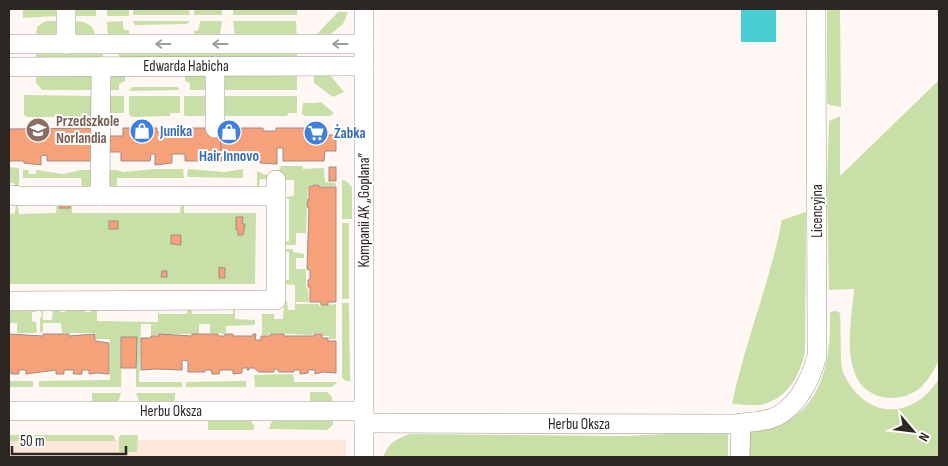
<svg xmlns="http://www.w3.org/2000/svg" width="948" height="466" font-family="'Sofia Sans Condensed',sans-serif">
<style>
.built{fill:#fee6db}
.green{fill:#c8e0a7}
.water{fill:#46ced2}
.building{fill:#f7a17b;stroke:#9b8d86}
.lines{fill:none;stroke-linecap:round;stroke-linejoin:round}
.minor-casing{stroke:#a2938d;stroke-width:20}
.minor{stroke:#fff;stroke-width:19}
.oneway{stroke:#a09e9c}
.labels{text-anchor:middle;dominant-baseline:central;stroke-width:4;stroke-linejoin:round;paint-order:stroke}
.street-label{font-size:15px;fill:#2d2724;stroke:#fff}
.education-label{font-size:15px;font-weight:bold;fill:#785e54;stroke:#fff;text-anchor:start}
.shop-label{font-size:15px;font-weight:bold;fill:#366cbe;stroke:#fff;text-anchor:start}
</style>
<rect width="100%" height="100%" fill="#fef7f4"/>
<rect class="built" x="9" y="440" width="337" height="17"/>
<g class="green">
<path d="M23 9H58V16L23 18Z"/>
<rect x="72" y="9" width="24" height="7"/>
<rect x="107" y="9" width="22" height="7"/>
<path d="M133 9H189L190 15H133Z"/>
<rect x="194" y="9" width="28" height="6"/>
<rect x="233" y="9" width="64" height="6"/>
<path d="M827 9H840L841 107 830 105 827 103Z"/>
<path d="M338 12H348L343 24 326 38 314 37Z"/>
<path d="M47 21H58V35L36 39 37 27 42 23Z"/>
<path d="M72 21C83 21 94 23 95 36L74 39Z"/>
<path d="M123 21V28L125 30H129V39L108 38 107 22Z"/>
<path d="M133 21H190L187 24 135 25Z"/>
<path d="M200 21H222L220 36 194 39V31H197L199 28Z"/>
<path d="M233 21H296L297 41 235 36Z"/>
<path d="M297 50V60L122 59 115 51Z"/>
<path d="M36 51H105L100 61H36Z"/>
<path d="M297 69V90H220L221 75Z"/>
<path d="M314 69 329 74 344 92 333 97 314 83Z"/>
<path d="M125 72V81L119 84V90H106V75Z"/>
<path d="M185 72H205L207 90H190V83L185 81Z"/>
<path d="M36 75H93L94 90H42L36 83Z"/>
<path d="M939 80V361C933 371 926 385 916 391 895 404 865 399 855 374 845 348 852 316 854 289L829 290 827 189 829 121 840 116V176Z"/>
<path d="M132 87H177L180 90 129 91Z"/>
<path d="M24 95 94 96V117H27L24 115Z"/>
<rect x="106" y="96" width="18" height="17"/>
<path d="M129 96H180V113H170V116L132 117 129 114Z"/>
<path d="M184 96H207V116H186L184 115Z"/>
<path d="M220 96H297V113H288L287 116H220Z"/>
<path d="M321 102 334 113 330 116H305L302 114 303 103H316Z"/>
<path d="M281 166H302L303 169 324 168 325 182 336 183V186H320L319 184 308 185 306 233H296V245H283V242L289 241V199L283 198V197L294 196V180L260 179 259 187 257 190V171C267 177 277 178 281 166Z"/>
<path d="M9 167 19 168V190H15V184L9 182Z"/>
<path d="M155 169H183L184 178H117V190L109 187 106 170H117L123 172Z"/>
<path d="M188 169 225 172 243 169V178L187 177Z"/>
<path d="M23 170H28L29 174H36V170L63 174 81 170H94C94 179 93 189 82 190L81 178H23Z"/>
<path d="M342 180 346 181 352 187V219H342Z"/>
<path d="M17 202 19 214 56 213 57 202 58 208H70V202H72V213H180L181 202H184V213H256L255 284H9V213L14 214Z"/>
<path d="M806 212 805 352C800 376 786 401 759 405 751 406 741 404 732 404 745 342 770 282 782 220Z"/>
<rect x="342" y="223" width="7" height="76"/>
<path d="M283 249H293V252L304 254V258H296V269H306V288L308 289 309 302H296V304H319V306L336 304V339H329V336H323L322 333H313L312 335 269 333 268 335H262V314H274V319H283L284 302H287L288 310H295V285L283 284V280H289V252L283 251Z"/>
<path d="M342 303H349L350 380 353 381H346L342 378Z"/>
<path d="M188 307H191L192 314H233V308H235V319L255 320V325L226 326V334L210 333V324H199V334H159L158 335 151 336V324H141L139 382H182V387H136V337H122L121 387H39V381L110 380V339H96V333H62L61 323H43V332H40V317H42L40 308H43V320H52L53 308H59L60 312H65L66 308H85V312H91V308H97V321L158 322V308L159 314H187Z"/>
<path d="M9 308H35L36 312H32V321L36 322 37 332 35 333H17V323H9Z"/>
<path d="M835 311 839 312 840 314C841 326 840 365 843 372 864 420 912 421 939 379V457H746V430C760 429 775 428 787 421 826 400 831 351 830 312Z"/>
<path d="M293 374 294 382H337L332 387H255L254 375Z"/>
<rect x="9" y="381" width="24" height="6"/>
<path d="M246 381V387H186V382Z"/>
<path d="M310 392H327L332 397V403L310 402Z"/>
<path d="M92 393H121L119 400 115 403 92 404Z"/>
<path d="M136 393H175V400L172 404H144L139 401Z"/>
<path d="M210 418 250 420 254 425V430H208V420Z"/>
<path d="M333 418V425L327 430 269 429 271 423 274 420Z"/>
<path d="M728 431V457H383C390 442 394 440 410 434L625 436Z"/>
<path d="M9 435H112L114 436 115 441H9Z"/>
<path d="M121 435H138L137 452H119V437Z"/>
</g>
<rect class="water" x="741" y="9" width="35" height="33"/>
<g class="building">
<path d="M92 128 91 161H47V155L41 156V165L24 163V161H9V129Z"/>
<path d="M123 128H157V132H179V128H221V161H185V154H172V163L155 165V154H151L150 161H121V152H109L110 136H123Z"/>
<path d="M221 128H263V131H276V128H322V135H335L334 128H336V151H325L324 161H283V148H277V164L260 163V161H221Z"/>
<rect x="329" y="167" width="7" height="14"/>
<path d="M313 185H319V187H336V302H328V305H321V302H310V287H308V280L310 279V270L307 269 309 207H307L308 199H309V186H313Z"/>
<rect x="59" y="202" width="11" height="6"/>
<path d="M236 217H243L242 224H245L243 235H238V230H236Z"/>
<rect x="109" y="221" width="9" height="8"/>
<path d="M171 235H181V245L171 244Z"/>
<path d="M219 267 225 268V278H219Z"/>
<path d="M162 271H167V277H161Z"/>
<path d="M9 334 43 336V334H69V336L95 334V341L109 343V374L97 373 89 374V370H82V374H73L74 370H64V374H56V370L26 374V370H19V374H11V370H9Z"/>
<path d="M159 334 192 336V334H218V336H225V334H233V336H253V334H256L255 340H261V336H270V334H284V336H314V334H322V338H328V341H336V373L323 372 315 374V370H308V373L300 374V370H294V372H279L277 369H274V372H259L254 368H249V370H247L248 368H242V373L233 374V370H220L219 374H212L211 370H205V372H188V361L182 360V370L157 369 141 370V338H151V336H159Z"/>
<path d="M121 337H137L136 368H121Z"/>
</g>
<g class="lines">
<defs>
<g id="minor">
<path d="M66 9V44"/>
<path d="M364 9V457"/>
<path d="M9 44H364"/>
<path d="M9 67 364 66"/>
<path d="M215 128V66"/>
<path d="M9 195 20 196H276"/>
<path d="M100 196 101 67"/>
<path d="M9 301 276 300V180"/>
<path d="M9 411H364"/>
<path d="M364 423 736 424C747 422 759 422 770 419 796 411 811 379 817 356L816 9"/>
<path d="M740 457 741 423"/>
</g>
</defs>
<use href="#minor" class="minor-casing"/>
<use href="#minor" class="minor"/>
</g>
<defs><path id="oneway-shaft" d="M-6 0H5M1.5-3L5.5 0L1.5 3" fill="none" stroke-width="1.6" stroke-linecap="round" stroke-linejoin="round" transform="scale(1.25)"/></defs>
<g class="oneway">
<use href="#oneway-shaft" transform="translate(163 44) rotate(180)"/>
<use href="#oneway-shaft" transform="translate(220 44) rotate(180)"/>
<use href="#oneway-shaft" transform="translate(340 44) rotate(180)"/>
</g>
<defs>
<symbol id="school-disc" viewBox="-11 -11 22 22"><circle r="9.5" fill="#8d6e63" stroke="#fff"/><path d="M0-5L7-2L0 1L-7-2ZM-4 1L0 2.5L4 1V4Q0 6-4 4Z" fill="#fff"/></symbol>
<symbol id="shop-disc" viewBox="-11 -11 22 22"><circle r="9.5" fill="#3f7fe0" stroke="#fff"/><path d="M-5-2.5h2.3a2.7 3.5 0 0 1 5.4 0H5L5.5 6h-11ZM-1.5-2.5h3a1.5 2.3 0 0 0-3 0Z" fill="#fff"/></symbol>
<symbol id="supermarket-disc" viewBox="-11 -11 22 22"><circle r="9.5" fill="#3f7fe0" stroke="#fff"/><path d="M-6-5.5h2.5l.6 2H6L4.5 2H-2.5L-4.4-4H-6ZM-1.5 3.2a1.3 1.3 0 1 0 .1 0ZM3 3.2a1.3 1.3 0 1 0 .1 0Z" fill="#fff"/></symbol>
</defs>
<g fill-rule="evenodd">
<use href="#school-disc" x="24" y="116" width="28" height="28"/>
<use href="#shop-disc" x="128" y="117" width="28" height="28"/>
<use href="#shop-disc" x="215" y="118" width="28" height="28"/>
<use href="#supermarket-disc" x="302" y="119" width="28" height="28"/>
</g>
<g class="labels">
<g class="street-label">
<text x="186" y="66">Edwarda Habicha</text>
<text transform="translate(364 210) rotate(-90)">Kompanii AK „Goplana”</text>
<text transform="translate(817 211) rotate(-90)">Licencyjna</text>
<text x="171" y="411">Herbu Oksza</text>
<text x="579" y="424">Herbu Oksza</text>
</g>
<g class="education-label">
<text x="56" y="121">Przedszkole<tspan x="56" dy="17">Norlandia</tspan></text>
</g>
<g class="shop-label">
<text x="160" y="131">Junika</text>
<text x="334" y="133">Żabka</text>
<text x="229" y="156" text-anchor="middle">Hair Innovo</text>
</g>
</g>
<rect width="948" height="466" fill="none" stroke="#2d2724" stroke-width="20"/>
<g transform="translate(913 431) rotate(118)" stroke="#ffffff" stroke-width="4" paint-order="stroke">
<path d="M0-4L9 19L0 12L-9 19Z" fill="#2d2724"/>
<text y="-8" font-size="14" font-weight="bold" text-anchor="middle" fill="#2d2724">N</text>
</g>
<path d="M12 446v8h114v-8" fill="none" stroke="#2d2724" stroke-width="2.5"/>
<text x="20" y="446" font-size="15" fill="#2d2724" stroke="#ffffff" stroke-width="4" paint-order="stroke">50 m</text>
</svg>
